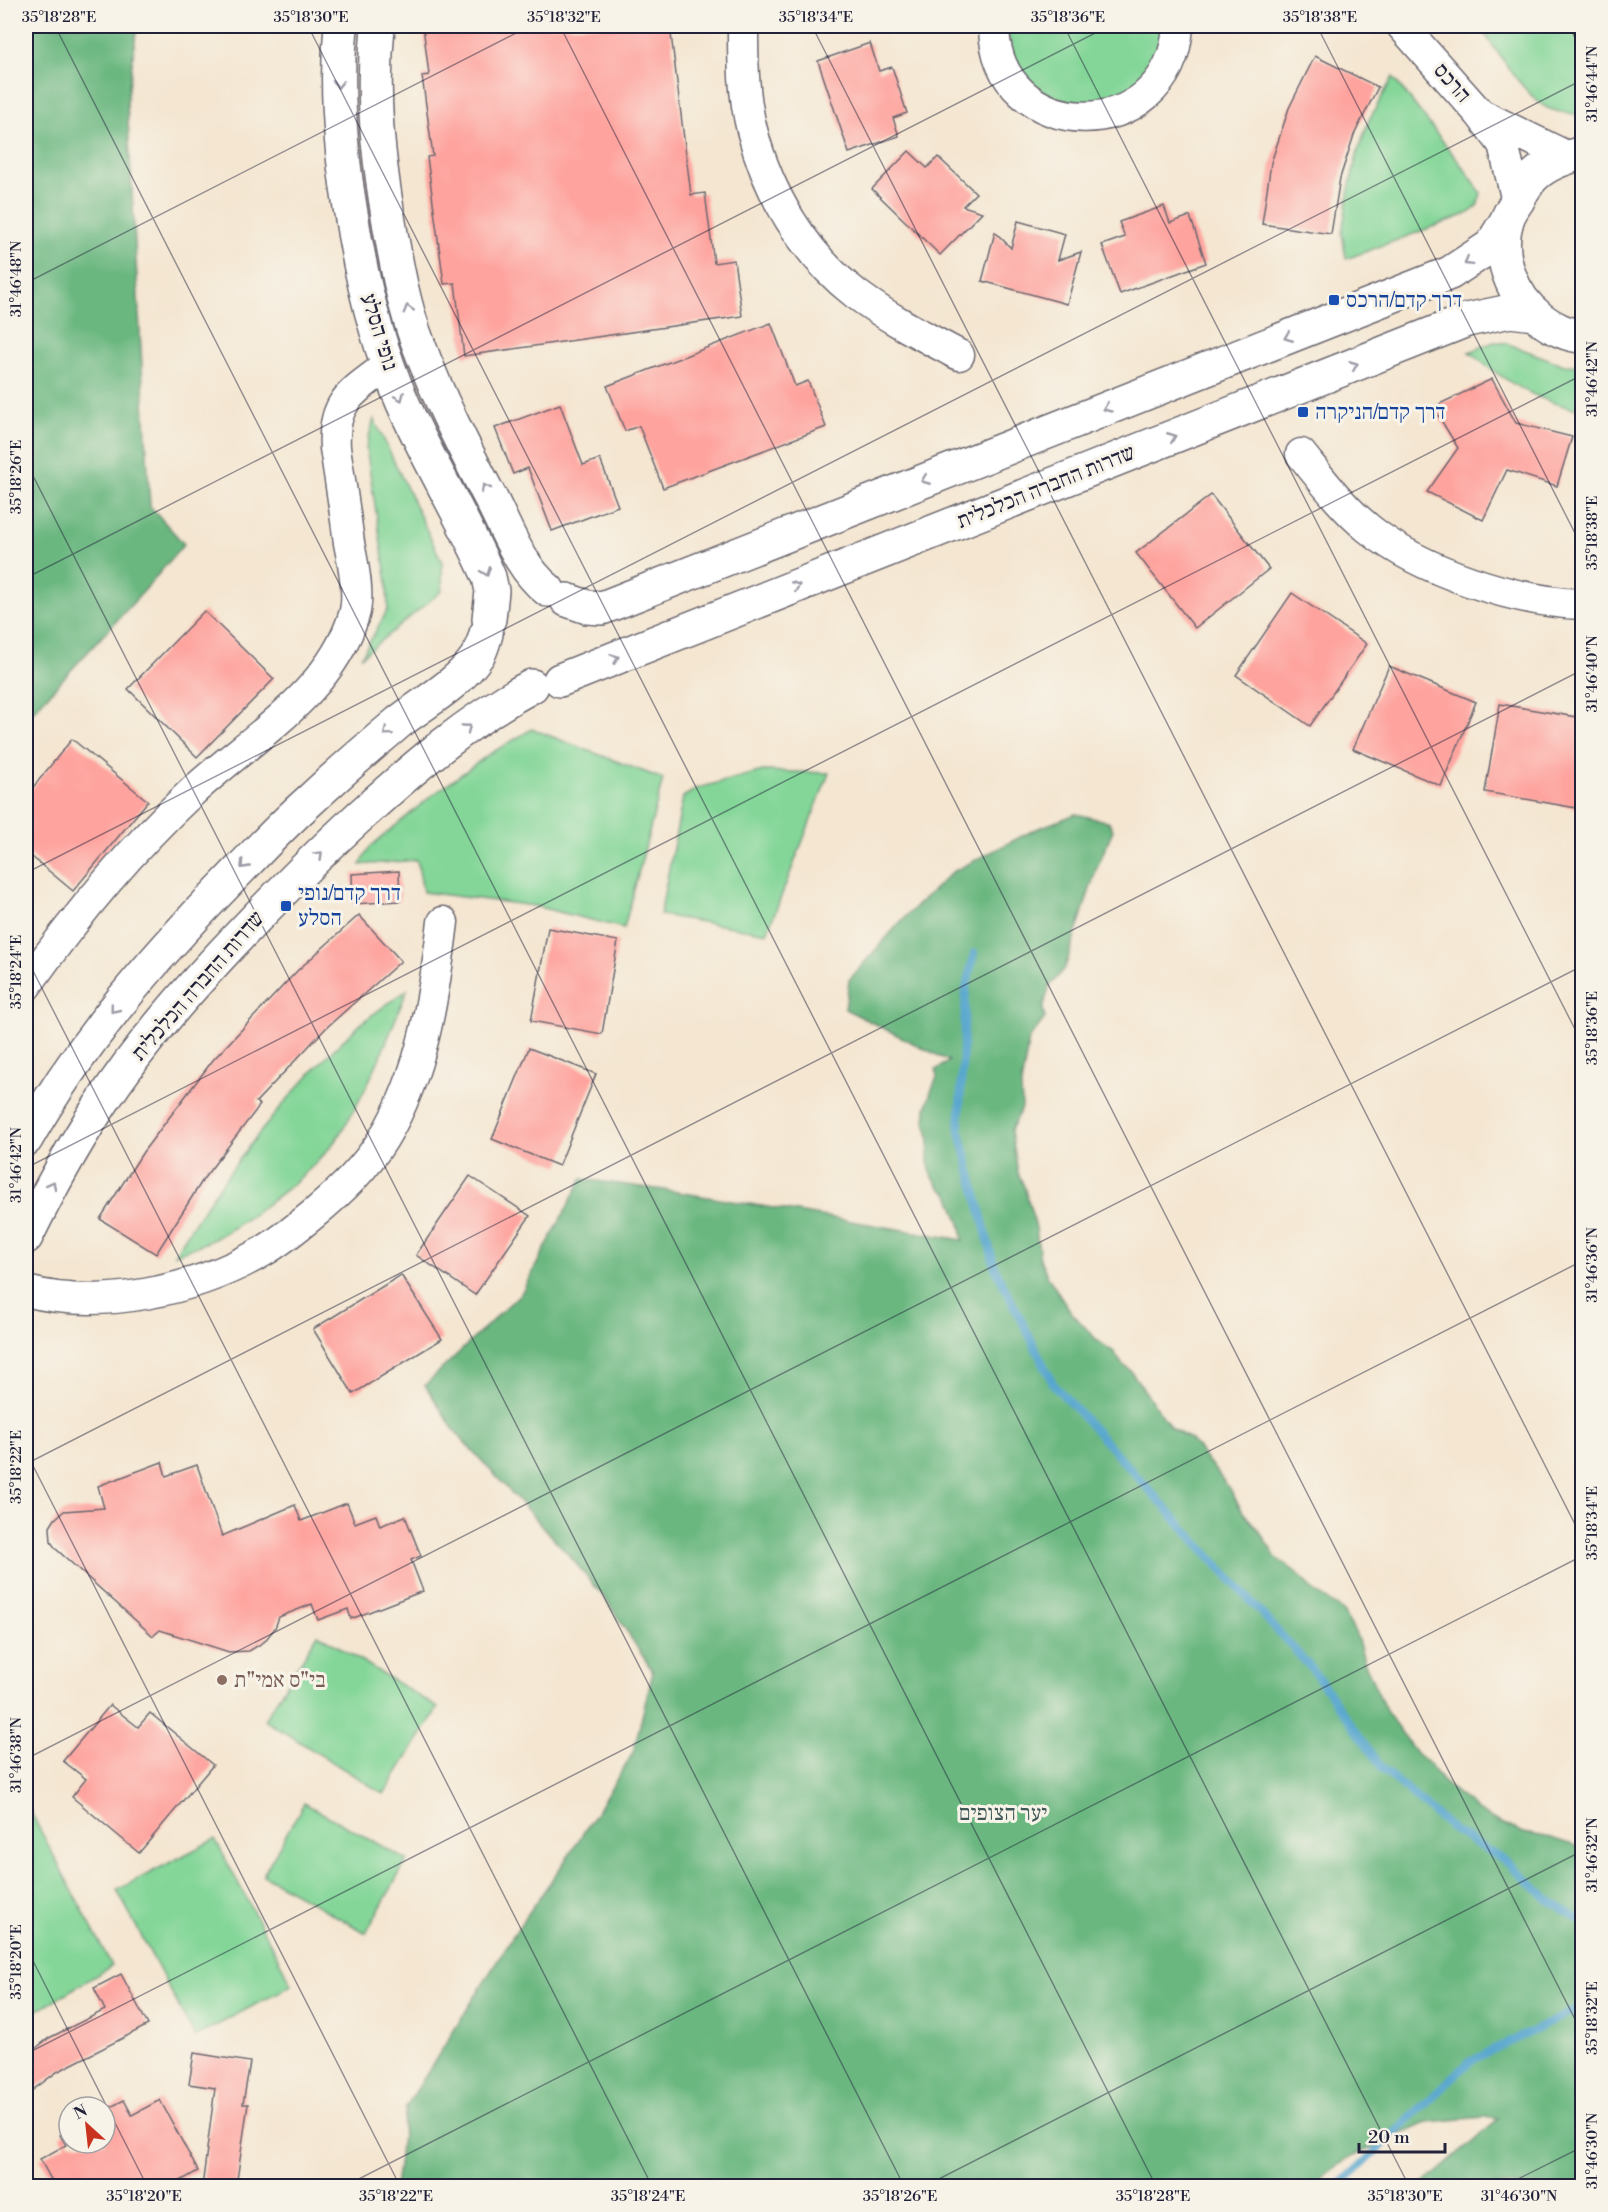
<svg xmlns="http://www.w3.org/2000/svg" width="1608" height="2212" font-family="'Libre Bodoni','Frank Ruhl Libre',serif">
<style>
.green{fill:#83d698;stroke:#527c6a;stroke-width:1.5}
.forest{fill:#6ab780;stroke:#466c5e;stroke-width:1.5}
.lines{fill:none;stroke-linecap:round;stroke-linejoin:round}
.stream{stroke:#54a5ce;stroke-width:8}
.building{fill:#fea39e}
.street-casing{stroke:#6c6770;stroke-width:33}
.secondary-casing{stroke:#6c6770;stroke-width:36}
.street{stroke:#fff;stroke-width:30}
.secondary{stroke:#fff;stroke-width:33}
.oneway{stroke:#9c9ca7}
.ticks{fill:none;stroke:#22223b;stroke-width:1.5;stroke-opacity:0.45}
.transit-dot{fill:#1a4fb4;stroke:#f7f3e8;stroke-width:2}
.education-dot{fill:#8d6e63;stroke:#f7f3e8;stroke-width:2}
.labels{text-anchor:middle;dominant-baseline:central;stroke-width:6;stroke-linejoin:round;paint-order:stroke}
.street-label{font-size:22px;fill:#22223b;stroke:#f7f3e8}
.transit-label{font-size:22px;fill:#164399;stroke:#f7f3e8;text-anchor:start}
.education-label{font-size:22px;fill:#785e54;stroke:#f7f3e8;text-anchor:start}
.park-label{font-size:22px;fill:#3f5857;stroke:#f7f3e8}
.neatline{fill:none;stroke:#22223b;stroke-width:2}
.ticks-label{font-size:15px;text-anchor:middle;fill:#22223b}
</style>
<rect width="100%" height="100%" fill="#f7f3e8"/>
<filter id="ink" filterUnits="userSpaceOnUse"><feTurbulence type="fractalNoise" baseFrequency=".0167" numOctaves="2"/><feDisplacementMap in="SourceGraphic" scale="12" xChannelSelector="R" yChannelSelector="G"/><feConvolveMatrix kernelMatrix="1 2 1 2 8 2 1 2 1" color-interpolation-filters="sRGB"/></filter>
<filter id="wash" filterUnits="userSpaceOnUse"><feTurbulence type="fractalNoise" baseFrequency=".008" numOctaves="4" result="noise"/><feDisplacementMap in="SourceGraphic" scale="24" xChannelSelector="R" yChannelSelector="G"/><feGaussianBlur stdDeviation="1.35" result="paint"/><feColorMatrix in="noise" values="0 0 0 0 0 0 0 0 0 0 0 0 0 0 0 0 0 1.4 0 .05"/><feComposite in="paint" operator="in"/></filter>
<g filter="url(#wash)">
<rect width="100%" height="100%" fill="#f4e6d1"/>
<g class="green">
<path d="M1006 26H1166L1157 63 1125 96 1078 106 1039 91 1016 67Z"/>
<path d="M1479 26H1582V115C1570 113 1552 113 1541 104 1519 87 1496 49 1479 26Z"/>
<path d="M1393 77 1472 179 1481 193 1477 207 1467 214 1346 259 1342 233 1349 189 1358 151 1369 120Z"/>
<path d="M1494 342 1506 343 1564 365 1582 366V410C1538 403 1503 380 1469 352Z"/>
<path d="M374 419 442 562V591L361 657 388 609 387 583 366 447Z"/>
<path d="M532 729 663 779 624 928 534 906 423 892 417 860 360 865 370 847 430 797 488 755Z"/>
<path d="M763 771 829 773 767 933 660 915 683 797 698 788Z"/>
<path d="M407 990C387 1041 369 1089 339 1135 316 1171 253 1217 216 1238 203 1245 188 1249 174 1255 223 1175 292 1085 362 1023 376 1011 392 1001 407 990Z"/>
<path d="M318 1634 438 1708 384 1794 264 1720Z"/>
<path d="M26 1803 112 1966 26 2017Z"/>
<path d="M304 1803 407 1860 366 1933 263 1875Z"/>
<path d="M215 1839 292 1985 195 2037 117 1890Z"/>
</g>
<g class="forest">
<path d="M26 26H137L127 103 150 506 184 544 144 591 26 719Z"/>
<path d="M1076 814 1109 822 1113 830 1096 870 1065 968 1049 987 1043 1009 1045 1018 1029 1039 1021 1085 1022 1108 1011 1130 1018 1173 1024 1186 1036 1228 1040 1259 1048 1277 1071 1312 1097 1340 1114 1352 1122 1364 1130 1370 1171 1428 1190 1439 1197 1447 1229 1488 1243 1512 1261 1533 1276 1558 1299 1574 1310 1588 1342 1610 1356 1634 1366 1666 1386 1711 1416 1753 1430 1765 1442 1781 1477 1810 1498 1822 1524 1833 1552 1838 1582 1848V2186H1421L1499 2119 1485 2117 1427 2122 1350 2157 1328 2173 1314 2186H395L406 2107 516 1931 572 1851 633 1753 653 1672 608 1602 568 1554 456 1433 425 1385 522 1292 582 1179 672 1191 963 1240 961 1227 949 1194 941 1189 932 1176 928 1162 929 1137 925 1121 926 1109 931 1091 937 1077 936 1070 949 1061 845 1009 849 980 902 920 952 872 1034 830Z"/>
</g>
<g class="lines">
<g class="stream">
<path d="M974 953 966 989 959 1128 995 1268 1054 1385 1312 1669 1383 1769 1453 1830 1509 1863 1546 1898 1582 1922"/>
<path d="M1339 2186 1469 2062 1582 2007"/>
</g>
</g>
<g id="blocks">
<g class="building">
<path d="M423 26H670L691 195 705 193 714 263 734 260 742 316 464 356 455 283 444 284 427 157 433 156 422 76 429 75Z"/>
<path d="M870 43 879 71 892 67 907 113 893 118 899 136 849 153 818 61Z"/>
<path d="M1315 56 1378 87 1354 135 1340 178 1331 234 1262 224 1271 163 1289 108Z"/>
<path d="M909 151 927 168 938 157 976 193 963 206 982 212 940 255 872 189Z"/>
<path d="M1164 206 1170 223 1190 216 1206 263 1120 294 1102 245 1125 237 1119 222Z"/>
<path d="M1018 221 1065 234 1058 260 1081 252 1067 304 982 281 995 232 1011 248Z"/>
<path d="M771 323 795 386 808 381 826 427 663 488 639 426 625 431 607 386Z"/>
<path d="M1492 379 1516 423 1572 437 1557 486 1507 470 1483 520 1427 492 1458 448 1433 407Z"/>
<path d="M560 404 583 465 600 459 618 506 552 531 528 468 513 474 495 428Z"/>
<path d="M1211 495 1269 569 1195 628 1136 553Z"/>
<path d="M1292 593 1367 644 1310 726 1236 675Z"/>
<path d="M204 611 274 679 197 757 128 689Z"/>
<path d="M1389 666 1476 702 1441 786 1353 749Z"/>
<path d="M1500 704 1582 718V809L1485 792Z"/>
<path d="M72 739 148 801 73 891 26 852V796Z"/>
<path d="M399 871 400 901 353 904 352 874Z"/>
<path d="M359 915 401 961 326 1028 256 1102 260 1105 204 1178 156 1254 100 1219 143 1152 213 1060 297 971Z"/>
<path d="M548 928 618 941 602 1034 531 1021Z"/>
<path d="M529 1048 596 1074 559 1166 492 1139Z"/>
<path d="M470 1176 530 1216 475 1295 416 1255Z"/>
<path d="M401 1275 442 1339 353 1394 313 1329Z"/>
<path d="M162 1462 166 1476 197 1465 222 1536 295 1505 301 1521 347 1503 355 1523 376 1515 380 1526 405 1516 421 1556 411 1560 423 1591 351 1619 348 1609 318 1620 312 1604 279 1617 275 1628 264 1642 249 1651 229 1652 160 1630 153 1636 56 1549 51 1542 50 1527 55 1519 64 1511 104 1508 98 1486Z"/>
<path d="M110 1705 138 1727 150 1713 213 1765 139 1853 72 1797 86 1779 63 1761Z"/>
<path d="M121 1974 148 2025 57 2072 26 2095V2056L49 2038 105 2010 94 1988Z"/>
<path d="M194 2053 250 2062 243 2104H248L236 2187H202L215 2088 189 2084Z"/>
<path d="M124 2100 132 2115 160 2100 198 2171 170 2187H55L40 2159 66 2145 60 2135 69 2130V2143H105V2110Z"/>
</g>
</g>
</g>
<g filter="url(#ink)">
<use href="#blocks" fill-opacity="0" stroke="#6c6770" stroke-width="1.5"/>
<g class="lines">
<defs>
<g id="street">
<path d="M743 26C743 60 743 96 752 130 768 193 804 254 856 294 888 318 923 336 959 355"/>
<path d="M994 26C995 144 1170 150 1178 26"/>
<path d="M1402 26 1479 113 1503 144 1517 201"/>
<path d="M1484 116 1568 157"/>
<path d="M1301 454C1322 480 1343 508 1369 529 1421 571 1516 602 1582 604"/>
<path d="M26 986C75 917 129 851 191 793 249 739 330 695 354 615 360 595 353 563 349 543 345 511 340 480 335 448 332 400 353 392 388 365"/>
<path d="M26 1291C101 1311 194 1291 262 1252 281 1241 299 1226 316 1212 342 1190 365 1168 383 1139 423 1074 434 996 443 922"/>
</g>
<g id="secondary">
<path d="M341 26C335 87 340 146 350 207 360 274 375 339 402 401 428 461 463 517 489 577L492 591 489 619"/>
<path d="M378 26C371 98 378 157 390 228 397 267 404 307 418 343 438 397 464 448 491 499 507 530 520 568 548 590"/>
<path d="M1582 153C1568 157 1552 162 1540 171 1530 178 1523 189 1518 200 1514 206 1509 213 1507 220 1496 255 1512 297 1541 319 1551 327 1569 336 1582 336"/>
<path d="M567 600 587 607 602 608 1450 273 1491 246 1507 220"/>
<path d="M560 680 1467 320 1510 311 1535 314"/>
<path d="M26 1139C80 1044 151 961 227 883 253 856 279 828 307 803 337 775 368 748 399 722 426 701 459 684 478 655 482 649 484 640 486 634"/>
<path d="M26 1237C48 1192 72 1148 99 1107 145 1036 203 973 262 912 293 880 325 848 359 817 412 769 468 720 532 686"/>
</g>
</defs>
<use href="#street" class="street-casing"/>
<use href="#secondary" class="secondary-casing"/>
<use href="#street" class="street"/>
<use href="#secondary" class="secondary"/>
</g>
<defs><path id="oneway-chevron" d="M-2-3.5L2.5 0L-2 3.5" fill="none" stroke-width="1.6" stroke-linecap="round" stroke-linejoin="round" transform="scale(1.5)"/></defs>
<g class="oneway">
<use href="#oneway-chevron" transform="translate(338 84) rotate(90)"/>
<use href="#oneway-chevron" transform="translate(1468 262) rotate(148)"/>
<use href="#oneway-chevron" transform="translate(408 309) rotate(-106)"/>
<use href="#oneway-chevron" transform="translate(1288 337) rotate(158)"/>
<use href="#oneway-chevron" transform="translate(1354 365) rotate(-22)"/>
<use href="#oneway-chevron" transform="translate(400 397) rotate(67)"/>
<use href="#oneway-chevron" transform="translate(1107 408) rotate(158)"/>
<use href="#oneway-chevron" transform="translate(1172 437) rotate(-22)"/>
<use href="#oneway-chevron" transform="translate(925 480) rotate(158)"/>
<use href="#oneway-chevron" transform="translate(485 488) rotate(-118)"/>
<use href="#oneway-chevron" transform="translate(486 572) rotate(69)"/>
<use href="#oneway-chevron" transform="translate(796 586) rotate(-22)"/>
<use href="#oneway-chevron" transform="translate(615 658) rotate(-22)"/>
<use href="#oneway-chevron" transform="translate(467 728) rotate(-36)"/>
<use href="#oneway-chevron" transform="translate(387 732) rotate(140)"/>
<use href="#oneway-chevron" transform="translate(319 855) rotate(-45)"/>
<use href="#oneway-chevron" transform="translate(244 865) rotate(134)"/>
<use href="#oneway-chevron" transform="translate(114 1009) rotate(129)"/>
<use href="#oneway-chevron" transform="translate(52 1185) rotate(-61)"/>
</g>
</g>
<path class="ticks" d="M55 26 1156 2186M308 26 1409 2186M560 26 1582 2033M812 26 1582 1538M1064 26 1582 1043M1317 26 1582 547M1569 26 1582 52M26 283 530 26M26 462 904 2186M26 578 1109 26M26 873 1582 80M26 957 652 2186M26 1168 1582 375M26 1452 400 2186M26 1464 1582 670M26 1759 1582 966M26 1947 147 2186M26 2054 1582 1261M345 2186 1582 1556M925 2186 1582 1851M1504 2186 1582 2147"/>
<g class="transit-dot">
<rect x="1328" y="294" width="12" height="12" rx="3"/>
<rect x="1297" y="406" width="12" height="12" rx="3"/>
<rect x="280" y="900" width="12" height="12" rx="3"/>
</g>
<circle class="education-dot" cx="222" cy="1680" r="6"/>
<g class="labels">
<g class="street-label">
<text transform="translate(1452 83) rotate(49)">הרכס</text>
<text transform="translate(379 332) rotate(73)">נופי הסלע</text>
<text transform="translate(1046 487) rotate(-22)">שדרות החברה הכלכלית</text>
<text transform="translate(198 986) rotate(-49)">שדרות החברה הכלכלית</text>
</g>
<g class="transit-label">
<text x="1346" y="300">דרך קדם/הרכס</text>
<text x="1315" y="412">דרך קדם/הניקרה</text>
<text x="298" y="893">דרך קדם/נופי<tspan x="298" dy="25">הסלע</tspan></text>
</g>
<g class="education-label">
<text x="234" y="1680">בי"ס אמי"ת</text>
</g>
<g class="park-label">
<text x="1003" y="1813">יער הצופים</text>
</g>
</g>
<rect width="1608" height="2212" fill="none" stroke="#f7f3e8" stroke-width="66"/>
<g transform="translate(87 2125) rotate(333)"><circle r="28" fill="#f7f3e8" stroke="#a29fa3" stroke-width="1.5"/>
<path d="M0-4.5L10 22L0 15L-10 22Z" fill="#c8321e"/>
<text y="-9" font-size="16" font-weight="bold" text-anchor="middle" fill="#22223b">N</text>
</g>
<path d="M1359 2143v9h86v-9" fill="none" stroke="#22223b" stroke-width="3"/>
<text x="1368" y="2143" font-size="18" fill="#22223b" stroke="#f7f3e8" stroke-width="4.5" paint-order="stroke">20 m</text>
<rect x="33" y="33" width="1542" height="2146" class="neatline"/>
<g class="ticks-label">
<text x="59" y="22">35°18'28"E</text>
<text x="311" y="22">35°18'30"E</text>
<text x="564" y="22">35°18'32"E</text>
<text x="816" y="22">35°18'34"E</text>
<text x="1068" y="22">35°18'36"E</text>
<text x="1320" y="22">35°18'38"E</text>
<text transform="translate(1592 84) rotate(-90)" y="5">31°46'44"N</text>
<text transform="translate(16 279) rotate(-90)" y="5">31°46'48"N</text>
<text transform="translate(1592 379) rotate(-90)" y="5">31°46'42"N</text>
<text transform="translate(16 477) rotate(-90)" y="5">35°18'26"E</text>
<text transform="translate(1592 533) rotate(-90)" y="5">35°18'38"E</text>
<text transform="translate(1592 674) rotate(-90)" y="5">31°46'40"N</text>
<text transform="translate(16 972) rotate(-90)" y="5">35°18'24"E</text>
<text transform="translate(1592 1028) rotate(-90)" y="5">35°18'36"E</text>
<text transform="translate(16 1165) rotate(-90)" y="5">31°46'42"N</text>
<text transform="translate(1592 1265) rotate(-90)" y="5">31°46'36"N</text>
<text transform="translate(16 1467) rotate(-90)" y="5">35°18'22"E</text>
<text transform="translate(1592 1523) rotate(-90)" y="5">35°18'34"E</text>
<text transform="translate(16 1755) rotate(-90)" y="5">31°46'38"N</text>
<text transform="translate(1592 1855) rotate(-90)" y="5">31°46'32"N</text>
<text transform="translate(16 1962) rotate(-90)" y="5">35°18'20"E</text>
<text transform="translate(1592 2018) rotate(-90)" y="5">35°18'32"E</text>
<text transform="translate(1592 2151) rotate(-90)" y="5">31°46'30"N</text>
<text x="144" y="2201">35°18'20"E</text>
<text x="396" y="2201">35°18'22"E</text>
<text x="648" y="2201">35°18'24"E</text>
<text x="900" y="2201">35°18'26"E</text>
<text x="1153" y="2201">35°18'28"E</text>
<text x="1405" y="2201">35°18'30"E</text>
<text x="1519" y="2201">31°46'30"N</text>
</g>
</svg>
